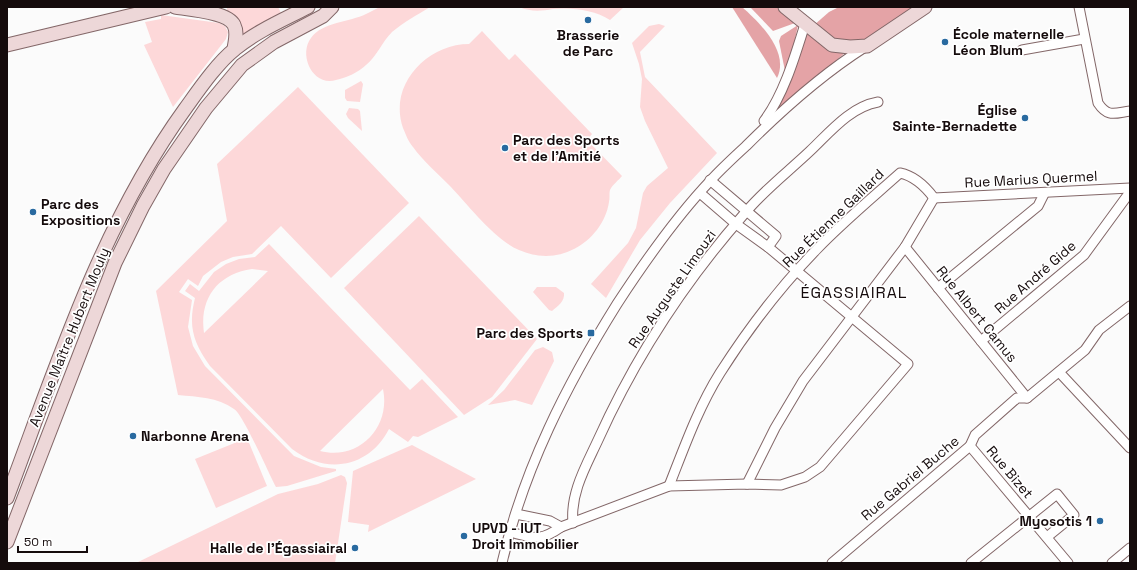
<svg xmlns="http://www.w3.org/2000/svg" width="1137" height="570" font-family="'Space Grotesk',sans-serif">
<style>
.green{fill:#fdd8d9;fill-rule:evenodd}
.forest{fill:#e4a3a6}
.lines{fill:none;stroke-linecap:round;stroke-linejoin:round}
.street-casing{stroke:#836768;stroke-width:11}
.secondary-casing{stroke:#836768;stroke-width:15}
.street{stroke:#fff;stroke-width:9}
.secondary{stroke:#edd7d8;stroke-width:13}
.poi-dot{fill:#296aa0;stroke:#fff;stroke-width:1.5}
.labels{text-anchor:middle;dominant-baseline:central;stroke-width:3.5;stroke-linejoin:round;paint-order:stroke}
.poi-label{font-size:14px;font-weight:bold;fill:#150b0c;stroke:#fff;text-anchor:start}
.street-label{font-size:14px;fill:#150b0c;stroke:#fff}
.quarter-label{font-size:16px;letter-spacing:1px;fill:#150b0c;stroke:#fff}
</style>
<rect width="100%" height="100%" fill="#fbfbfb"/>
<g class="green">
<path d="M227 7H278L281 13 241 37 227 13Z"/>
<path d="M380 7H430C417 15 404 22 392 32 382 42 377 56 366 65 359 72 346 78 336 80 313 87 298 55 311 38 322 22 350 22 366 14 371 12 375 9 380 7Z"/>
<path d="M519 7H624L610 20C595 10 571 7 553 9 541 11 531 12 519 7Z"/>
<path d="M161 15 219 23 225 26 228 32 226 39 173 107 144 45 152 42 145 22 161 19Z"/>
<path d="M659 24 665 26 640 52 645 77 717 153 670 203 640 240 606 298 591 284 628 243 636 228 643 193 647 186 668 168 645 121 640 107 642 79 639 64 632 43 649 26Z"/>
<path d="M482 31 509 60 515 54 592 134 587 140 622 176C619 180 612 185 610 190 609 193 610 198 609 202 606 222 592 240 574 249 557 258 537 258 519 250 495 240 469 206 450 186 438 174 423 161 413 147 408 141 406 135 403 128 388 85 427 44 469 44Z"/>
<path d="M361 81 363 84 360 102 347 101 345 98V90Z"/>
<path d="M298 87 409 203 331 278 281 226 252 254 233 257 221 262 203 276 198 286 188 279 179 292 192 300 188 327 193 346 205 366 294 456 321 467 336 469V471L287 486 276 487C269 474 243 414 234 409 217 397 198 397 178 395L156 291 227 221 217 164Z"/>
<path d="M349 108 358 109 360 111 362 131 348 118 346 114Z"/>
<path d="M419 216 537 339 492 397 464 415 344 288Z"/>
<path d="M269 244 410 390 422 379 458 417 418 437 413 436 408 442 389 429C369 468 326 475 292 449L210 366C193 342 188 326 195 298L185 291 190 284 199 291 214 272 226 264 239 259 255 257ZM252 269 268 271 204 333C199 298 218 274 252 269ZM383 389C391 427 359 461 320 451Z"/>
<path d="M537 287H556L564 293C565 301 558 306 552 311L549 310 533 292Z"/>
<path d="M543 347 552 352 554 361 532 405 515 400 488 405 504 390 535 350Z"/>
<path d="M247 438 267 486 216 508 195 459Z"/>
<path d="M412 445 476 479 368 532 369 525 348 522 353 471Z"/>
<path d="M341 475 345 477 347 483 335 563H136L278 494 318 484Z"/>
</g>
<g class="forest">
<path d="M732 7H742C759 22 790 52 777 78Z"/>
<path d="M750 7H781L795 23 773 31Z"/>
<path d="M839 7H918L864 43H834L813 26 829 12Z"/>
<path d="M798 25 792 54 785 71 779 41 781 36Z"/>
<path d="M805 29C817 38 829 53 846 52L777 111Z"/>
</g>
<g class="lines">
<defs>
<g id="street">
<path d="M1079 7 1098 103C1108 118 1115 113 1130 111"/>
<path d="M1022 50 1084 39"/>
<path d="M764 121C784 94 795 56 805 24"/>
<path d="M700 193 736 224 768 247 776 236 710 180"/>
<path d="M934 198 1130 188"/>
<path d="M905 247 1027 398"/>
<path d="M938 288 1038 206 1044 194"/>
<path d="M981 341 1084 255 1130 192"/>
<path d="M1059 372 1130 448"/>
<path d="M970 446 1068 563"/>
<path d="M747 484 775 428 803 381 905 247 934 198"/>
<path d="M669 486C684 448 698 408 720 373 748 329 781 286 817 249 843 222 872 198 900 173 915 176 925 186 934 198"/>
<path d="M573 523C570 493 586 466 598 440 635 358 685 281 745 213 764 190 789 171 810 151 830 132 850 107 878 102"/>
<path d="M561 527 669 486 747 484 781 485 805 477 820 467 908 364 768 247"/>
<path d="M510 532C534 538 540 542 561 527L550 521 516 514"/>
<path d="M502 563C523 470 567 384 617 304 645 261 675 218 711 180 722 168 734 157 746 146 782 110 821 75 865 47"/>
<path d="M832 563 970 446 975 435 1017 398H1027L1085 350 1099 330 1130 306"/>
<path d="M971 563 1057 494 1074 515 1047 537"/>
<path d="M1112 563 1130 548"/>
</g>
<g id="secondary">
<path d="M175 7C188 9 228 12 234 25 238 33 235 41 234 49"/>
<path d="M785 7 832 45 850 47 867 46 925 7"/>
<path d="M7 45 166 7"/>
<path d="M7 498C57 365 101 225 185 109 198 91 217 63 235 49 257 31 283 20 308 7"/>
<path d="M7 542 115 263 143 206 164 169 206 108 242 65 274 42 323 16 332 7"/>
</g>
</defs>
<use href="#street" class="street-casing"/>
<use href="#secondary" class="secondary-casing"/>
<use href="#street" class="street"/>
<use href="#secondary" class="secondary"/>
</g>
<g class="poi-dot">
<circle cx="588" cy="20" r="4"/>
<circle cx="945" cy="42" r="4"/>
<circle cx="1025" cy="118" r="4"/>
<circle cx="505" cy="148" r="4"/>
<circle cx="33" cy="212" r="4"/>
<rect x="587" y="329" width="8" height="8" rx="2"/>
<circle cx="133" cy="436" r="4"/>
<circle cx="1100" cy="521" r="4"/>
<circle cx="464" cy="536" r="4"/>
<circle cx="355" cy="548" r="4"/>
</g>
<g class="labels">
<g class="poi-label">
<text x="953" y="34">École maternelle<tspan x="953" dy="16">Léon Blum</tspan></text>
<text x="588" y="35" text-anchor="middle">Brasserie<tspan x="588" dy="16">de Parc</tspan></text>
<text x="1017" y="110" text-anchor="end">Église<tspan x="1017" dy="16">Sainte-Bernadette</tspan></text>
<text x="513" y="140">Parc des Sports<tspan x="513" dy="16">et de l'Amitié</tspan></text>
<text x="41" y="204">Parc des<tspan x="41" dy="16">Expositions</tspan></text>
<text x="583" y="333" text-anchor="end">Parc des Sports</text>
<text x="141" y="436">Narbonne Arena</text>
<text x="1092" y="521" text-anchor="end">Myosotis 1</text>
<text x="472" y="528">UPVD - IUT<tspan x="472" dy="16">Droit Immobilier</tspan></text>
<text x="347" y="548" text-anchor="end">Halle de l'Égassiairal</text>
</g>
<g class="street-label">
<text transform="translate(1031 179) rotate(-3)">Rue Marius Quermel</text>
<text transform="translate(833 218) rotate(-44)">Rue Étienne Gaillard</text>
<text transform="translate(1035 277) rotate(-41)">Rue André Gide</text>
<text transform="translate(672 289) rotate(-55)">Rue Auguste Limouzi</text>
<text transform="translate(977 314) rotate(51)">Rue Albert Camus</text>
<text transform="translate(69 337) rotate(-68)">Avenue Maître Hubert Mouly</text>
<text transform="translate(1010 472) rotate(50)">Rue Bizet</text>
<text transform="translate(910 478) rotate(-40)">Rue Gabriel Buche</text>
</g>
<g class="quarter-label">
<text x="854" y="292">ÉGASSIAIRAL</text>
</g>
</g>
<rect width="1137" height="570" fill="none" stroke="#150b0c" stroke-width="16"/>
<path d="M18 546v6h69v-6" fill="none" stroke="#150b0c" stroke-width="2"/>
<text x="24" y="546" font-size="12" fill="#150b0c" stroke="#ffffff" stroke-width="3" paint-order="stroke">50 m</text>
</svg>
